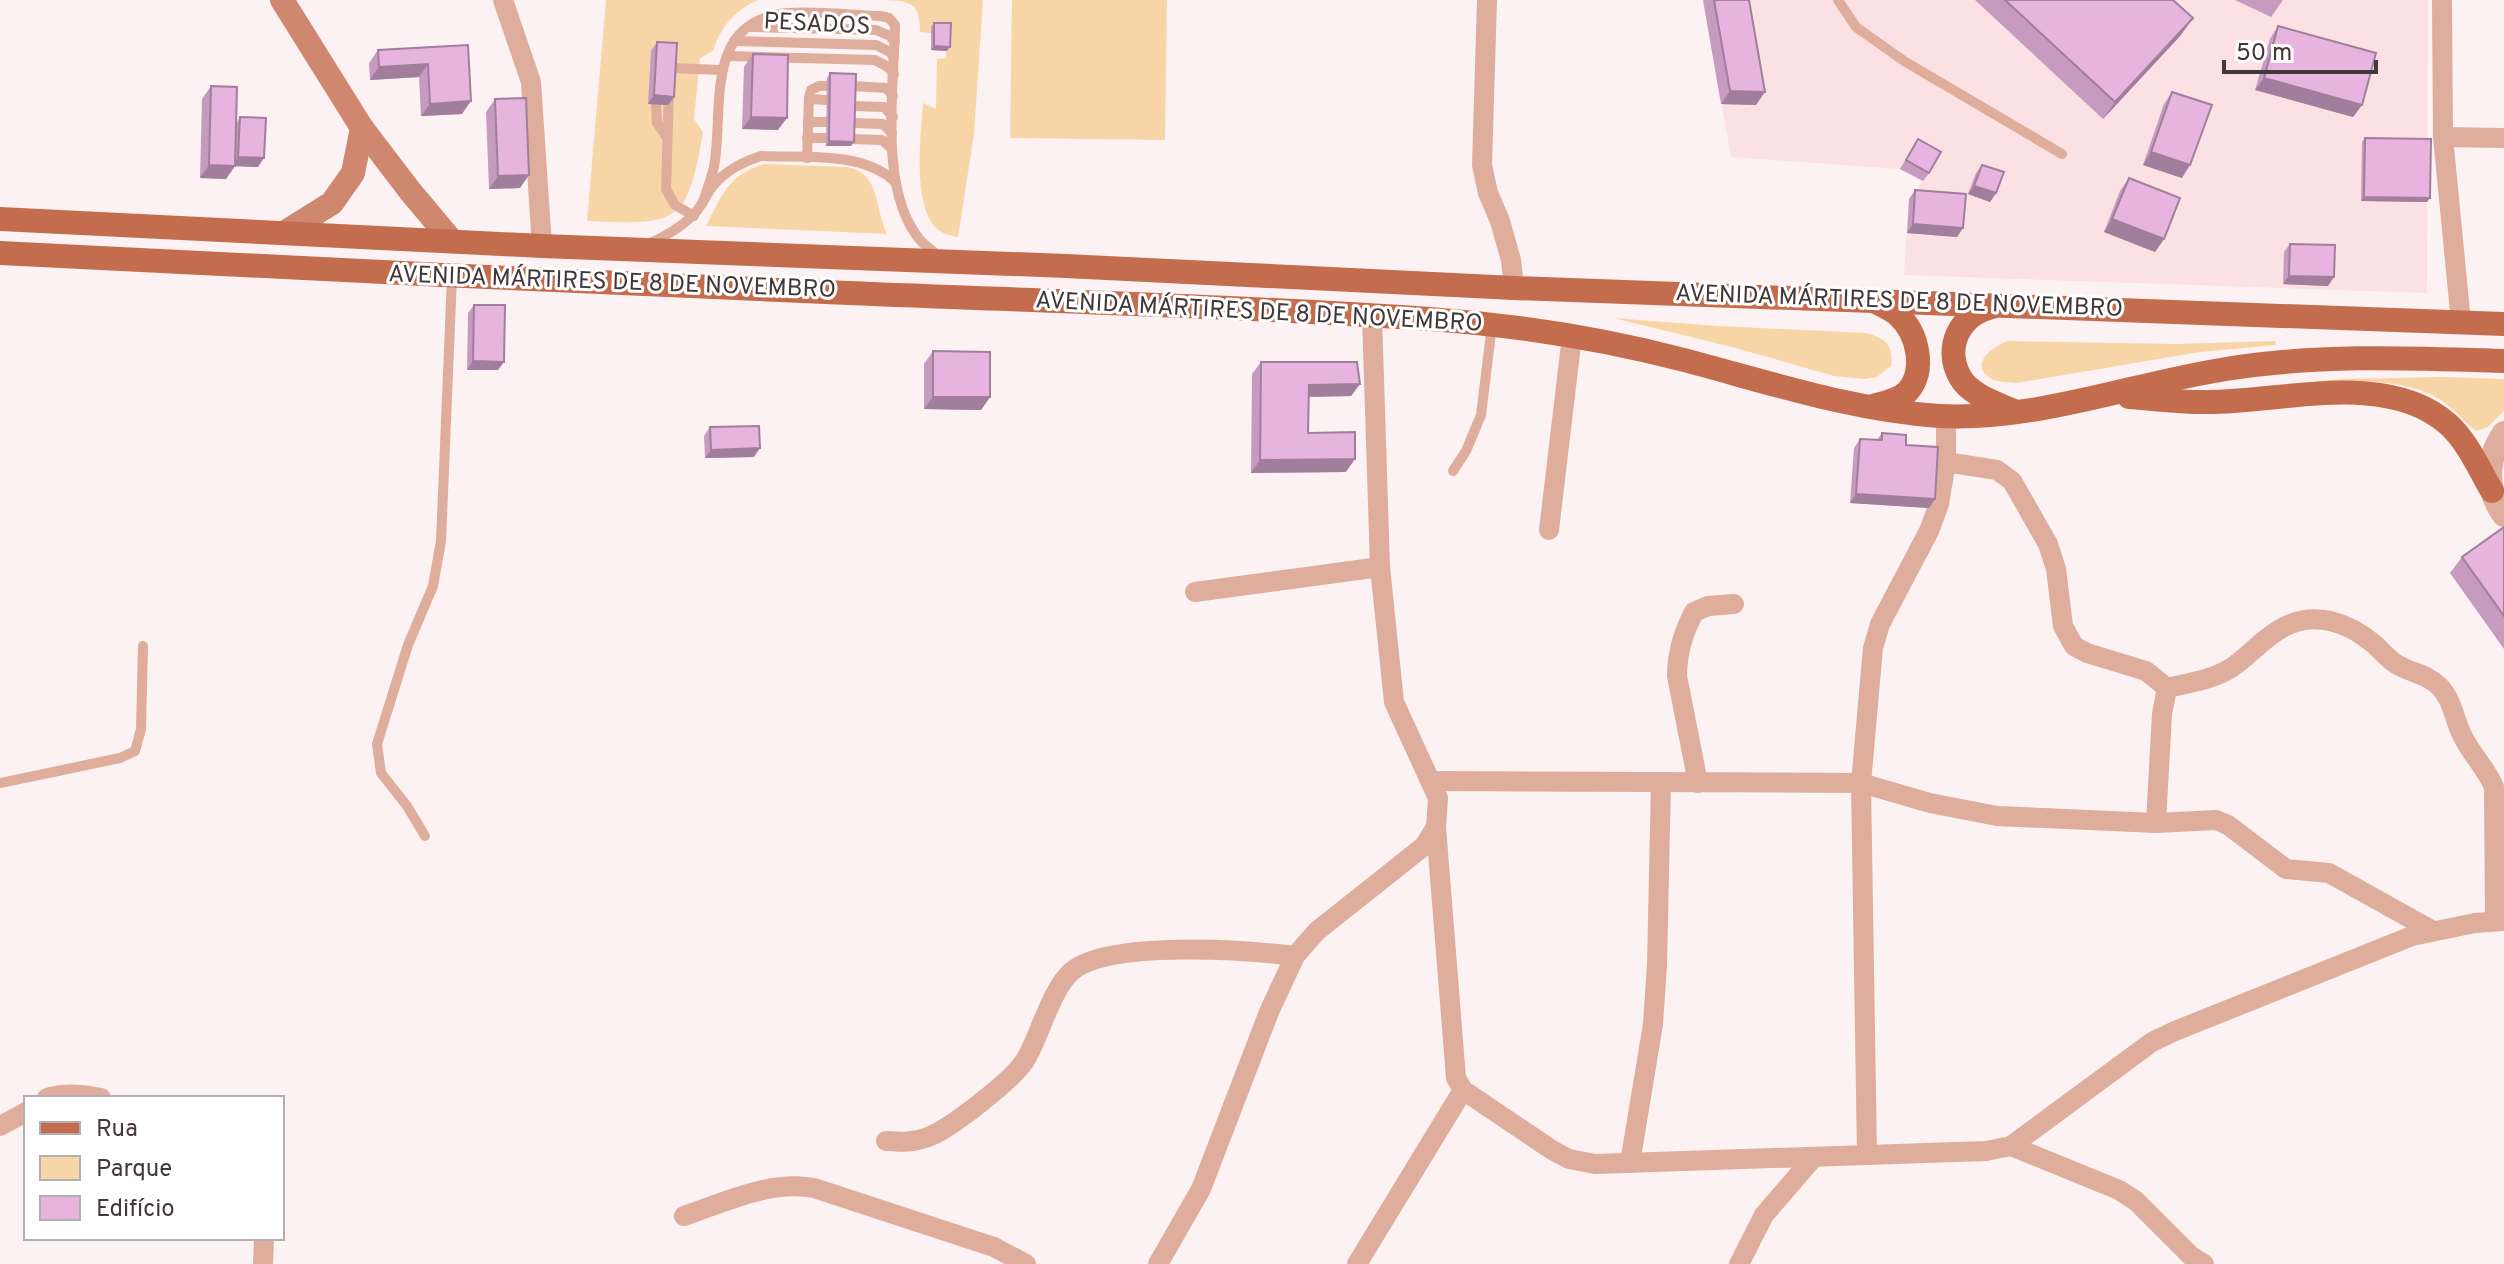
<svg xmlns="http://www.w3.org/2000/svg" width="2504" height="1264" font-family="Overpass,sans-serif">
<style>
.built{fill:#fbe0e4}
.green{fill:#f8d5a7}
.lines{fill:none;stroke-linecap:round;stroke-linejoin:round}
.service{stroke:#dead9c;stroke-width:10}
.minor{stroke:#dead9c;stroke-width:20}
.tertiary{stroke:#dead9c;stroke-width:24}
.secondary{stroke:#cf886f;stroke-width:24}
.primary{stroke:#c36d4e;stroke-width:24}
.wall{fill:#c69bbf}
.shaded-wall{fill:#a17e9b}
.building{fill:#e6b4de;stroke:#a17e9b;stroke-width:2}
.labels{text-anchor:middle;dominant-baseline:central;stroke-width:6;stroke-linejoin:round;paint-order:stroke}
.street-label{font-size:24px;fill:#423739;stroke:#fff}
</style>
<rect width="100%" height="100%" fill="#fcf2f3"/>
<path class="built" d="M1703 0H2428L2427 293 1904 275 1909 199 1923 181 1900 169 1731 157Z"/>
<g class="green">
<path d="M606 0H758C735 10 720 27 713 51L700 58 694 119 703 132C687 225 678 225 587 221Z"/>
<path d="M884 0H983L974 134 958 237C952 236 944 234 940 231 911 211 921 133 923 103L936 109 937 59 946 58 947 28 932 27 931 33 920 32C920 3 911 1 884 0Z"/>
<path d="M1012 0H1167L1165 140 1010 138Z"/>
<path d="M764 164 848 167C881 175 874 207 887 234L706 226C722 195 728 175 764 164Z"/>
<path d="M1613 318 1718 326 1866 333C1885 338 1894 345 1891 366L1877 377 1865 379 1834 376 1736 348Z"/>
<path d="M2009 341 2177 344 2275 341 2276 345 2200 352 2017 383C2008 382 1998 383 1990 378 1968 364 1995 344 2009 341Z"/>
<path d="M2443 377 2504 379V411L2488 427 2476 431C2462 421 2455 408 2439 399 2392 371 2318 384 2265 386L2342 379Z"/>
</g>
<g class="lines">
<g class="service">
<path d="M1838 0 1856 27 1904 61 2062 154"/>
<path d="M749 27 876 30 890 36 895 42"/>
<path d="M734 41 876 45 890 52 894 58"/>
<path d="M727 56 875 60 888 67 894 74"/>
<path d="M670 68 722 70"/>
<path d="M853 86 886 88 893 96"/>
<path d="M669 91 666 189 675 205 694 216"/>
<path d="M809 99 827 100"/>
<path d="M656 104 657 123 667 137"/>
<path d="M852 106 884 107 893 117"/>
<path d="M808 122H826"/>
<path d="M852 123 883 124 892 133"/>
<path d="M807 138H826"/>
<path d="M851 139 882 140 892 149"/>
<path d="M807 158 809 97 811 90 819 86H827"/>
<path d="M703 202C707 189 713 175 715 161 723 103 705 21 787 13 818 11 850 15 880 16L889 18 895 25C894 86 878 193 921 241 927 247 934 252 940 257"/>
<path d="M648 244C664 237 679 229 691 217 701 209 705 196 713 186 725 171 742 162 761 156 803 158 862 151 894 181"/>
<path d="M1453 471 1466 451 1481 415 1492 325"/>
<path d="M0 783 120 758 135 751 141 729 143 646"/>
<path d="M425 836 407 806 381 773 377 744 408 645 433 586 441 541 452 277"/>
</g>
<g class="minor">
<path d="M503 0 531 82 542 246"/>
<path d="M1487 0 1482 165 1488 193 1500 221 1511 260 1514 288"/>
<path d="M2442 0 2443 137 2461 322"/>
<path d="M2443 137 2504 138"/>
<path d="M1372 316 1380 567 1394 702 1438 798 1436 827 1456 1078 1463 1090 1552 1150 1569 1159 1595 1164 1986 1151 2011 1146 2152 1042 2175 1031 2412 936 2475 923 2504 921"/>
<path d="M1946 462 1997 470 2012 481 2048 544 2056 569 2063 626 2074 646 2087 653 2146 671 2167 688C2189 683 2212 680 2231 668 2249 656 2264 637 2284 627 2315 610 2349 623 2374 644 2381 650 2388 659 2396 664 2410 673 2426 673 2439 686 2453 700 2454 719 2462 735 2471 754 2486 768 2494 787L2495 921"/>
<path d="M1549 530 1572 336"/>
<path d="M1195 592 1380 567"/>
<path d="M1432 781 1861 783 1930 803 1997 816 2156 823 2216 820 2228 825 2286 869 2329 873 2433 931"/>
<path d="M1698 783 1677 676C1677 654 1684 631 1694 612L1708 606 1734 604"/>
<path d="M2156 823 2162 714 2167 688"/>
<path d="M47 1098C65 1092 83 1094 101 1098"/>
<path d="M0 1126 26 1112"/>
<path d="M886 1141C901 1142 913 1143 928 1137 950 1129 1016 1078 1027 1057 1040 1034 1052 988 1072 971 1110 940 1247 950 1295 956"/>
<path d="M2011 1146 2119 1190 2136 1201 2191 1256 2204 1264"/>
<path d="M1867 1155 1861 783 1873 648 1880 624 1929 531 1939 504 1946 462V416"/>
<path d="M1630 1163 1653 1024 1657 965 1661 782"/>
<path d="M684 1216C725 1202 770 1180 814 1188L994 1247 1026 1264"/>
<path d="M263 1264 264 1238"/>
<path d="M1158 1264 1201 1189 1269 1012 1295 956 1317 931 1424 846 1436 827"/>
<path d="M1357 1264 1463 1090"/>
<path d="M1739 1264 1764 1215 1814 1157"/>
</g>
<path class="tertiary" d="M2504 433C2486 459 2485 489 2504 515"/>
<g class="secondary">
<path d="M282 0 362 128 410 191 452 241"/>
<path d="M284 233 332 203 353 173 362 128"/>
</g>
<g class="primary">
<path d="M0 219 542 246 1066 266 1514 288 2504 324"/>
<path d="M0 253C283 268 565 281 848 293 1042 301 1236 306 1430 319 1514 325 1598 338 1680 359 1765 381 1850 410 1939 416 2036 421 2131 384 2226 369 2318 354 2411 358 2504 361"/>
<path d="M1992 307C1961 314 1943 346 1960 377 1970 395 1996 403 2014 411"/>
<path d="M2129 397C2156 399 2183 403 2209 402 2283 402 2387 370 2448 424 2468 442 2479 469 2492 491"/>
<path d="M1873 406C1884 403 1900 400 1908 391 1926 370 1918 333 1898 315 1892 310 1883 306 1876 302"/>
</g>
</g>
<g class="wall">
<path d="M1703 0H1749L1756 105 1721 104Z"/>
<path d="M1975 0H2173L2181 35 2103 119Z"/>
<path d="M2235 0H2283L2271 17Z"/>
<path d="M934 23 947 51 931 50V27Z"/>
<path d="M2278 26 2362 105 2353 117 2255 90 2270 39Z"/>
<path d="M657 42 674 97 668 105 648 104 651 51Z"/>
<path d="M468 45 462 114 421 116 419 77 370 80 369 63 378 50Z"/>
<path d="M753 54 778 130 742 129 744 67Z"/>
<path d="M830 73 851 146H826L827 78Z"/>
<path d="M211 86 237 122 240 117 258 167 235 166 226 179 200 178 202 99Z"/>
<path d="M2172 92 2182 178 2143 165 2164 104Z"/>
<path d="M495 99 520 188 489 189 486 112Z"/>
<path d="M2365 138 2427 202 2361 201 2362 142Z"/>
<path d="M1918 139 1929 173 1923 181 1900 169Z"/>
<path d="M1982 165 1996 193 1990 202 1968 194 1976 173Z"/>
<path d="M2129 178 2164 239 2155 252 2104 232 2120 191Z"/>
<path d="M1915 190 1957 237 1907 233 1909 199Z"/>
<path d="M2290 244 2328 286 2283 284 2284 252Z"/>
<path d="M474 305 498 370H467L468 313Z"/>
<path d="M933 351 990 397 981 410 924 409V364Z"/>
<path d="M1261 362 1360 384 1351 396 1309 397 1308 433 1346 472 1251 473 1252 374Z"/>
<path d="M710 427 754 457 705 458 704 436Z"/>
<path d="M1882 433 1906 445 1929 508 1850 503 1854 448 1860 439 1877 440Z"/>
<path d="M2504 527V649L2450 573 2462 557Z"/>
</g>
<g class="shaded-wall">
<path d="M2193 18 2181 35 2103 119 2115 102Z"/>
<path d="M934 46 950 47 947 51 931 50Z"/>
<path d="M428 64 419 77 370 80 379 67Z"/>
<path d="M2264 78 2362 105 2353 117 2255 90Z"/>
<path d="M1730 91 1765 92 1756 105 1721 104Z"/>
<path d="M654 95 674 97 668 105 648 104Z"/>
<path d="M471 101 462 114 421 116 430 104Z"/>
<path d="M751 117 787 118 778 130 742 129Z"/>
<path d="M829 141 854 142 851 146H826Z"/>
<path d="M2151 152 2190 165 2182 178 2143 165Z"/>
<path d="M238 157 264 158 258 167 232 166Z"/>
<path d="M209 165 235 166 226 179 200 178Z"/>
<path d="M529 175 520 188 489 189 498 176Z"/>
<path d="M1974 186 1996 193 1990 202 1968 194Z"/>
<path d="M2364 197 2430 198 2427 202 2361 201Z"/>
<path d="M2112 219 2164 239 2155 252 2104 232Z"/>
<path d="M1913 224 1963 228 1957 237 1907 233Z"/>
<path d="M2289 276 2334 277 2328 286 2283 284Z"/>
<path d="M473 361 504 362 498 370H467Z"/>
<path d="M1360 384 1351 396 1300 397 1309 385Z"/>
<path d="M933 397H990L981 410 924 409Z"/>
<path d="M760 448 754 457 705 458 711 450Z"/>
<path d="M1355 459 1346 472 1251 473 1260 460Z"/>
<path d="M1856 494 1935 499 1929 508 1850 503Z"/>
</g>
<g class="building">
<path d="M1714 0H1749L1765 92 1730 91Z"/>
<path d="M2005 0H2173L2193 18 2115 102Z"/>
<path d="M934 23H951L950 47 934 46Z"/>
<path d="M2278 26 2376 53 2362 105 2264 78Z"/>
<path d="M657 42 677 43 674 97 654 95Z"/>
<path d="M468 45 471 101 430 104 428 64 379 67 378 50Z"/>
<path d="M753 54 788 55 787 118 751 117Z"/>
<path d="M830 73 856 74 854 142 829 141Z"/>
<path d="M211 86 237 87 235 166 209 165Z"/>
<path d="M2172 92 2212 105 2190 165 2151 152Z"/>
<path d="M526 98 529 175 498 176 495 99Z"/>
<path d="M240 117 266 118 264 158 238 157Z"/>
<path d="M2365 138 2431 139 2430 198 2364 197Z"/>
<path d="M1918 139 1941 152 1929 173 1906 160Z"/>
<path d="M1982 165 2004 172 1996 193 1974 186Z"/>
<path d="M2129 178 2180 198 2164 239 2112 219Z"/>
<path d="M1915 190 1966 194 1963 228 1913 224Z"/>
<path d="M2290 244 2335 245 2334 277 2289 276Z"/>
<path d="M474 305H505L504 362 473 361Z"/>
<path d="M933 351 990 352V397H933Z"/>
<path d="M1261 362H1357L1360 384 1309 385 1308 433 1355 432V459L1260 460Z"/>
<path d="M759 426 760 448 711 450 710 427Z"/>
<path d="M1882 433 1906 435V445L1938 447 1935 499 1856 494 1860 439 1882 440Z"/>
<path d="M2504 527V616L2462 557Z"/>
</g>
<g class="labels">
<g class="street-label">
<text transform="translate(817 25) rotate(3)">PESADOS</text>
<text transform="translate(612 283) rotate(2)">AVENIDA MÁRTIRES DE 8 DE NOVEMBRO</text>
<text transform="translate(1899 302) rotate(2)">AVENIDA MÁRTIRES DE 8 DE NOVEMBRO</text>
<text transform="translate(1259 313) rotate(3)">AVENIDA MÁRTIRES DE 8 DE NOVEMBRO</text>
</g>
</g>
<rect x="24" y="1096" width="260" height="144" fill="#ffffff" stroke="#b3afb0" stroke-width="2"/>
<rect x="40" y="1122" width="40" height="12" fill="#c36d4e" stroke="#b3afb0" stroke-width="2"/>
<text x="96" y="1136" font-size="24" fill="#423739">Rua</text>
<rect x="40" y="1156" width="40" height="24" fill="#f8d5a7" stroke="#b3afb0" stroke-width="2"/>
<text x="96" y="1176" font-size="24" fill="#423739">Parque</text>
<rect x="40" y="1196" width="40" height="24" fill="#e6b4de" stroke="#b3afb0" stroke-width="2"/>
<text x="96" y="1216" font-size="24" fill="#423739">Edifício</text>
<path d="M2224 60v12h152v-12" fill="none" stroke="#423739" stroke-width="4"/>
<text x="2236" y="60" font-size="24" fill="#423739" stroke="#ffffff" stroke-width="6" paint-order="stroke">50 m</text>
</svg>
